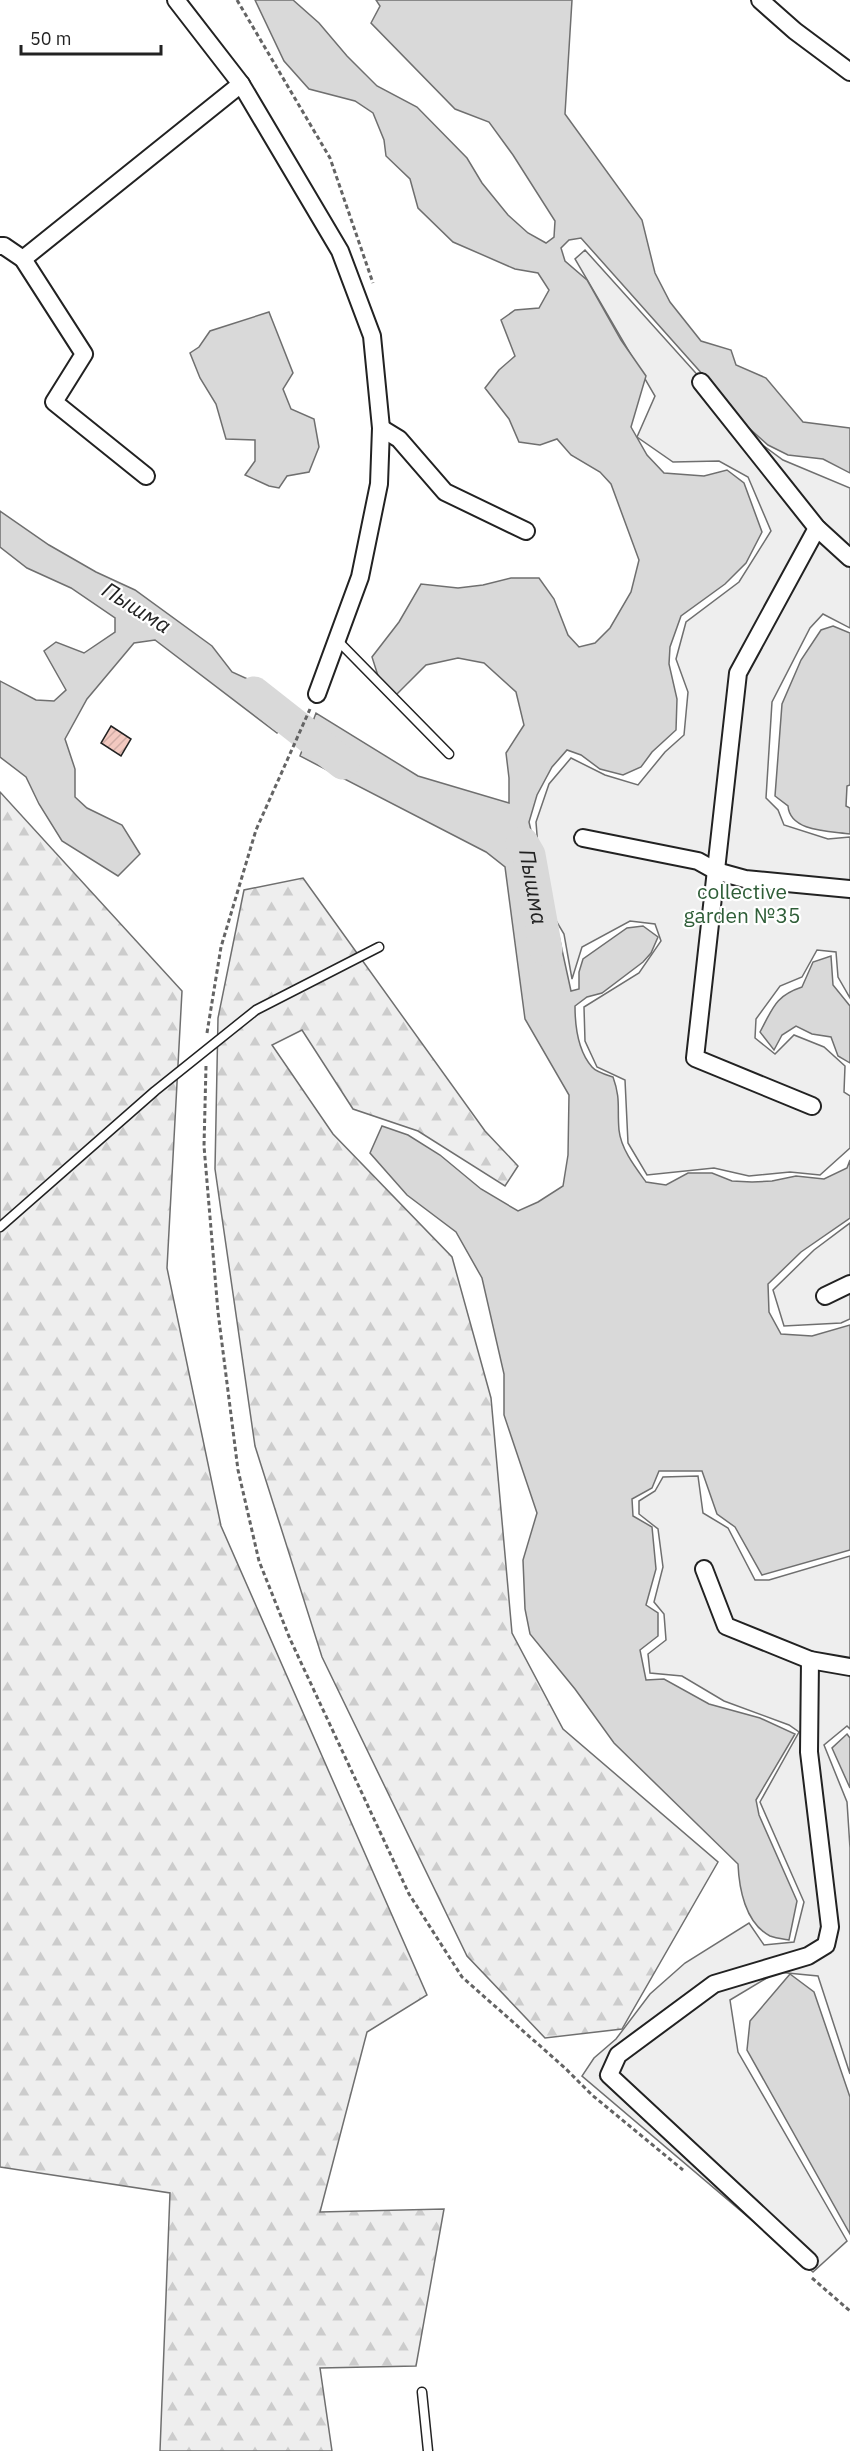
<svg xmlns="http://www.w3.org/2000/svg" width="850" height="2451" font-family="'IBM Plex Sans',sans-serif">
<style>
.forest{fill:url(#forest-firs);stroke:#6f6f6f;stroke-width:1.5}
.garden{fill:#eee;stroke:#6f6f6f;stroke-width:1.5}
.water{fill:#d9d9d9;stroke:#6f6f6f;stroke-width:1.5}
.lines{fill:none;stroke-linecap:round;stroke-linejoin:round}
.river{stroke:#d9d9d9;stroke-width:33}
.building{fill:url(#building-hatch);stroke:#222;stroke-width:1.5}
.service-casing{stroke:#222;stroke-width:11}
.minor-casing{stroke:#222;stroke-width:20}
.path{stroke:#646464;stroke-width:3;stroke-dasharray:4.5 3;stroke-linecap:butt}
.service{stroke:#fff;stroke-width:8}
.minor{stroke:#fff;stroke-width:16}
.labels{text-anchor:middle;dominant-baseline:central;stroke-width:4.5;stroke-linejoin:round;paint-order:stroke}
.park-label{font-size:21px;fill:#2f5e38;stroke:#fff}
.water-label{font-size:22px;font-style:italic;fill:#222;stroke:#fff}
</style>
<defs>
<pattern id="forest-firs" width="22" height="20" patternUnits="userSpaceOnUse" patternTransform="scale(1.5)"><rect width="22" height="20" fill="#eee"/><path d="M5 1l3.5 6h-7zM16 11l3.5 6h-7z" fill="#ccc"/></pattern>
<pattern id="building-hatch" width="6" height="6" patternUnits="userSpaceOnUse" patternTransform="scale(1.5)"><rect width="6" height="6" fill="#f3c9c0"/><path d="M-1 1l2-2M0 6l6-6M5 7l2-2" fill="none" stroke="#d0aca5"/></pattern>
</defs>
<rect width="100%" height="100%" fill="#fff"/>
<g class="forest">
<path d="M0 792 182 991 167 1268 221 1526 427 1995 367 2032 320 2212 444 2209 416 2366 320 2368 332 2451H160L170 2193 0 2167Z"/>
<path d="M303 878 485 1131 518 1166 505 1186 418 1131 353 1109 302 1030 272 1045 333 1134 452 1257 491 1398 512 1633 563 1729 718 1862 622 2029 545 2038 467 1956 322 1657 255 1446 215 1169 218 1018 244 890Z"/>
</g>
<g class="garden">
<path d="M585 250 757 441 783 460 850 488V628L823 614 810 628 772 702 766 798 778 810 784 825 828 839 850 837V998L838 977 836 952 817 950 802 977 780 986 756 1019 755 1038 775 1054 794 1035 824 1047 845 1066 844 1092 850 1096V1148L820 1175 790 1172 749 1176 714 1168 647 1175 628 1143 625 1080 597 1067 585 1041 584 1007 639 973 661 941 655 924 630 921 582 947 572 979 564 934 542 897 536 822 549 784 571 758 605 775 638 785 665 752 684 735 688 692 676 659 686 622 739 582 771 531 748 477 719 461 673 462 637 437 655 396 575 259Z"/>
<path d="M850 1223V1319L841 1323 784 1326 773 1290 814 1250Z"/>
<path d="M698 1476 703 1513 728 1528 755 1580H769L850 1556V1729L847 1726 824 1745 847 1802 850 1848V2074L818 1976 777 1972 730 2000 738 2052 847 2241 813 2272 582 2076 594 2058 616 2039 650 1994 685 1963 749 1923 764 1945 794 1942 804 1902 760 1802 799 1732 789 1725 724 1701 682 1676 650 1673 648 1654 666 1640 664 1614 654 1602 663 1567 658 1529 639 1514V1501L655 1491 663 1477Z"/>
</g>
<g class="water">
<path d="M255 0H293L319 23 347 56 377 86 417 107 467 158 482 183 508 215 528 233 546 243 554 237 555 221 513 155 489 122 455 109 371 23 380 6 376 0H572L565 114 642 220 655 273 670 302 701 341 731 350 736 365 766 378 803 422 850 428V473L823 459 788 455 768 445 715 398 704 376 581 238 569 240 561 248 565 261 587 280 621 340 646 376 631 427 647 455 664 473 704 476 727 470 744 483 762 532 746 563 725 584 681 616 670 647 669 664 677 699 676 730 652 752 641 767 623 775 600 769 581 755 567 750 552 767 537 795 529 822 534 843 535 903 559 936 571 991 579 989V972L583 959 627 928 643 926 658 937 651 953 643 962 602 993 587 997 575 1006C575 1026 578 1051 592 1067 596 1072 607 1075 613 1077 621 1099 617 1108 619 1130 621 1149 635 1167 646 1182L666 1185 688 1173H712L732 1181 752 1182 772 1181 796 1176 824 1179 847 1168 850 1160V1218L801 1252 768 1284 769 1312 781 1334 812 1336 850 1325V1550L762 1575 735 1527 717 1514 702 1471H659L652 1488 632 1499 633 1516 652 1527 656 1569 646 1605 658 1613V1636L640 1650 646 1680 664 1679 709 1704 760 1718 795 1734 756 1800 759 1815 797 1901 789 1940C783 1939 775 1938 770 1936 745 1923 739 1888 738 1864L614 1743 575 1689 530 1634 525 1609 523 1560 537 1513 504 1415V1374L482 1278 456 1232 407 1195 370 1153 382 1126 408 1135 440 1155 481 1189 518 1211 538 1202 563 1186 568 1155 569 1095 525 1019 505 867 486 852 300 756 316 713 418 776 509 803V778L506 753 524 725 516 692 484 663 458 658 426 665 395 696 379 679 372 657 399 622 421 584 458 588 483 585 511 578H539L554 599 568 635 579 647 595 643 610 628 631 592 639 560 611 484 600 472 571 455 557 439 540 445 519 442 509 419 485 388 499 370 515 356 501 320 515 310 539 308 549 290 538 273 515 269 453 242 418 208 410 179 386 156 384 140 373 113 355 101 309 89 284 61Z"/>
<path d="M269 312 293 373 283 389 291 409 314 419 319 447 309 472 287 476 279 488 269 486 245 475 255 461V440L226 439 216 404 200 378 190 353 199 347 210 331Z"/>
<path d="M0 511 49 545 96 572 135 590 212 646 232 672 263 686 297 711 277 733 155 640 134 643 87 699 65 739 75 769V797L87 808 122 825 140 854 118 876 62 841 39 804 26 777 0 757V681L36 700 54 701 66 690 44 651 56 642 84 653 115 632V618L71 588 27 568 0 547Z"/>
<path d="M833 626 850 633V785L847 786 846 806 850 808V834C830 831 790 832 788 806L775 796 782 704 801 660 821 630Z"/>
<path d="M831 956 833 985 850 1006V1063L838 1056 831 1037 812 1034 796 1026 782 1035 774 1050 760 1032C773 1008 775 996 802 987L813 962Z"/>
<path d="M847 1734 850 1738V1788L832 1748Z"/>
<path d="M790 1974 814 1992 850 2097V2234L747 2050 750 2021Z"/>
</g>
<g class="lines">
<g class="river">
<path d="M254 693 343 763"/>
<path id="s1" d="M522 843 529 855 546 950"/>
</g>
</g>
<path class="building" d="M111 726 131 739 121 756 101 743Z"/>
<g class="lines">
<defs>
<g id="service">
<path d="M338 641 449 754"/>
<path d="M0 1227 155 1091 256 1010 379 947"/>
<path d="M422 2392 428 2451"/>
</g>
<g id="minor">
<path d="M176 0 241 84 340 251 372 336 381 428 379 484 360 577 317 694"/>
<path d="M760 0 795 31 850 72"/>
<path d="M0 246H4L23 259 84 354 54 402 146 476"/>
<path d="M23 259 241 84"/>
<path d="M701 382 817 528 850 558"/>
<path d="M381 428 399 439 445 492 526 531"/>
<path d="M583 838 698 861 716 871 745 879 850 889"/>
<path d="M812 1106 695 1058 738 673 817 528"/>
<path d="M825 1296 850 1284"/>
<path d="M704 1569 726 1626 810 1660 850 1667"/>
<path d="M809 2261 609 2075 618 2055 714 1984 808 1956 826 1945 830 1927 809 1752 810 1660"/>
</g>
</defs>
<use href="#service" class="service-casing"/>
<use href="#minor" class="minor-casing"/>
<g class="path">
<path d="M237 0 330 158 373 283"/>
<path d="M207 1033 221 947 256 830 310 709"/>
<path d="M206 1066 204 1146 218 1312 238 1470 259 1561 290 1639 409 1894 462 1977 565 2068 592 2095 683 2170"/>
<path d="M812 2278 850 2311"/>
</g>
<use href="#service" class="service"/>
<use href="#minor" class="minor"/>
</g>
<g class="labels">
<g class="park-label">
<text x="742" y="891">collective<tspan x="742" dy="24">garden №35</tspan></text>
</g>
<g class="water-label">
<text transform="translate(137 607) rotate(32)">Пышма</text>
<text stroke="none"><textPath href="#s1" startOffset="46">Пышма</textPath></text>
</g>
</g>
<path d="M21 45v9h140v-9" fill="none" stroke="#222222" stroke-width="3"/>
<text x="30" y="45" font-size="18" fill="#222222" stroke="#ffffff" stroke-width="4.5" paint-order="stroke">50 m</text>
</svg>
